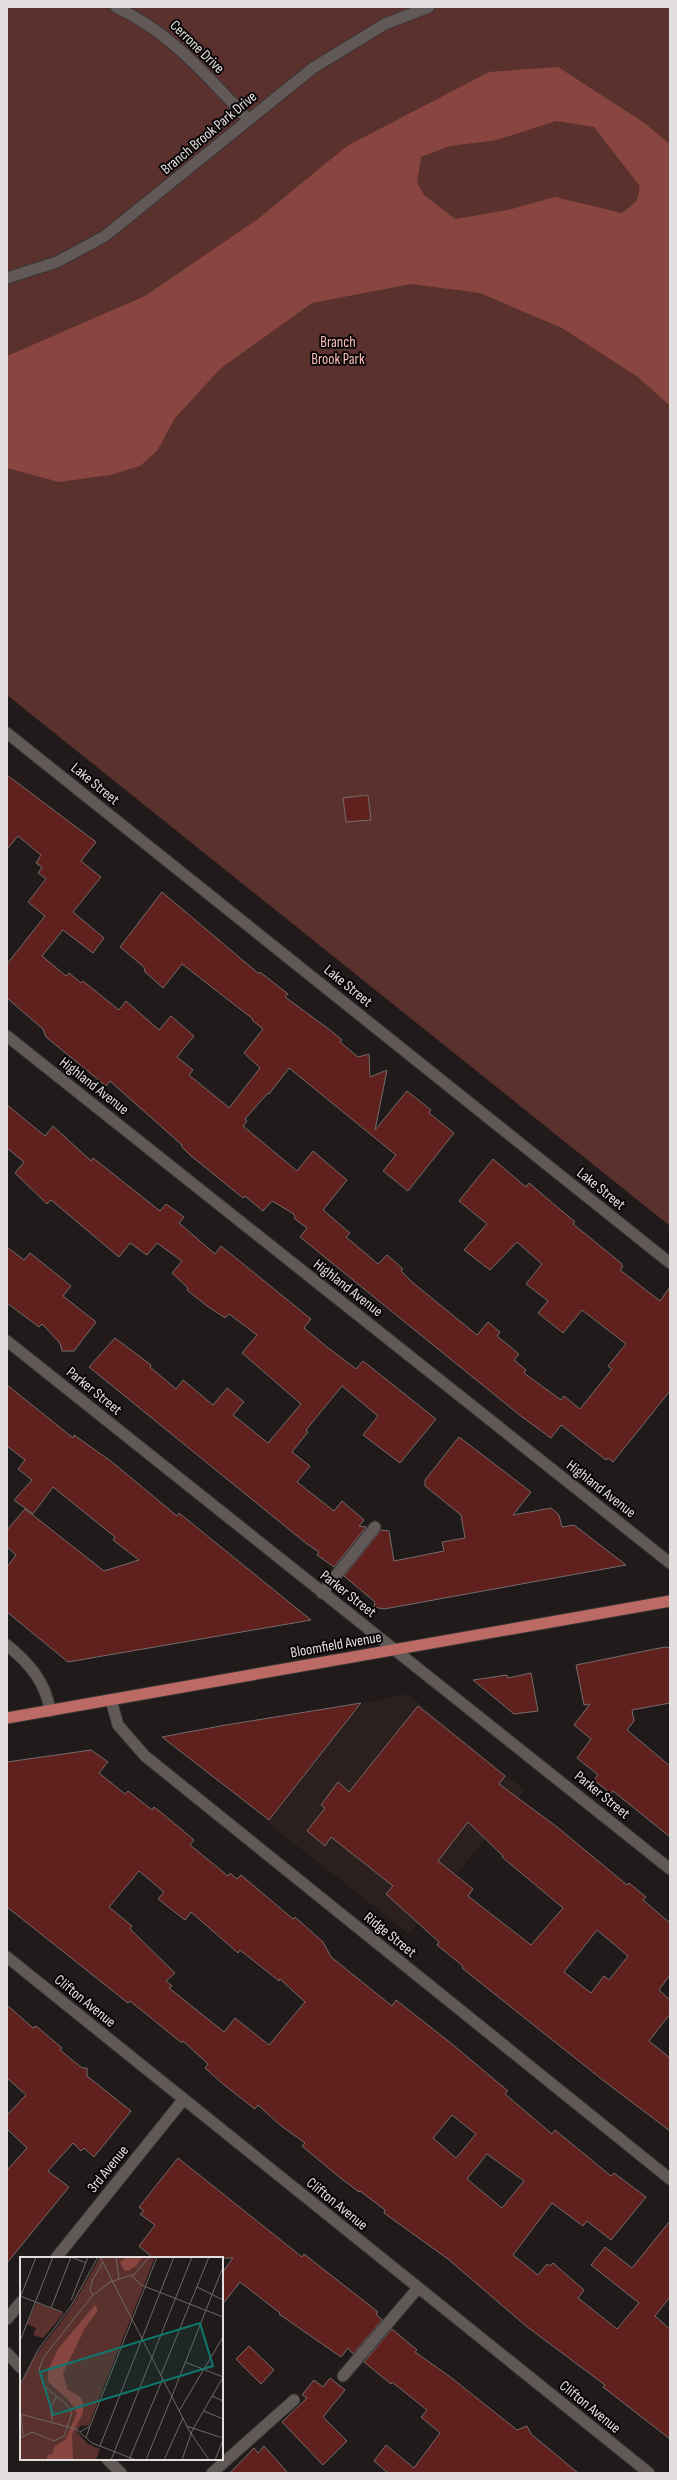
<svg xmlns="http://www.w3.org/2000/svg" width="677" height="2480" font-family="'Sofia Sans Condensed',sans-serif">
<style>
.built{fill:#2c201e}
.green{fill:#5b312d}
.water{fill:#894640;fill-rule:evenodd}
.building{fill:#60201d;stroke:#736c6b;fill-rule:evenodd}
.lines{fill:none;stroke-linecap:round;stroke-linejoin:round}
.service-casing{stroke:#3a3535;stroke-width:13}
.minor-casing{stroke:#3a3535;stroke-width:13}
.tertiary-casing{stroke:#3a3535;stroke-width:13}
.secondary-casing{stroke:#3a3535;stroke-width:13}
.primary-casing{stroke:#3a3535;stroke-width:13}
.service{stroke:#605958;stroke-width:11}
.minor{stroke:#605958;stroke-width:11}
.tertiary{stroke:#605958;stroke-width:11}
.secondary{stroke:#605958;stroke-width:11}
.primary{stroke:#bc6a64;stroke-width:11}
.labels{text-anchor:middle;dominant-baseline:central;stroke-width:4;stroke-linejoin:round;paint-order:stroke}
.street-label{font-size:15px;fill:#e3dfde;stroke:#080606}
.park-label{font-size:15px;fill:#febeb8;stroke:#080606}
.inset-road{fill:none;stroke:#6e6968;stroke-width:1}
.view{fill:#0f766e;fill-opacity:0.15;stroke:#0f766e;stroke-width:2}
.inset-edge{fill:none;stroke:#e3dfde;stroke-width:2}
</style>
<rect width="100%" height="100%" fill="#201a1a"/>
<path class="built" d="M408 1694 524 1790 409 1934 268 1823 363 1703Z"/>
<path class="green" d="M7 7H670V1226L7 695Z"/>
<path class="water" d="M558 67 643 122 670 144V406L638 377 562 328 480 293 411 284 312 303 221 368 175 418 157 451 140 466 110 475 59 482 7 468V356L145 296 258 219 347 146 489 72ZM556 121 594 127 639 185C641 200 633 205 622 213L555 197 508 210 455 219 424 195 417 182 421 157 450 146 497 140Z"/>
<g class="building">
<path d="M7 775 96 842 81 861 101 877 73 912 104 938 93 953 63 930 42 956 66 976 69 973 81 983 83 981 119 1010 126 1001 159 1030 171 1016 194 1036 177 1057 193 1070 189 1075 227 1106 229 1108 260 1068 244 1053 263 1029 252 1020 253 1019 182 964 163 988 145 972 144 967 120 947 162 892 259 974 260 972 288 994 285 997 330 1030 342 1040 340 1042 358 1057 369 1054 370 1077 387 1070 375 1130 407 1091 431 1110 429 1113 454 1133 408 1191 383 1171 396 1155 289 1068 269 1094 268 1093 245 1119 247 1121 243 1126 297 1171 313 1151 347 1180 323 1210 350 1233 346 1237 378 1264 387 1255 403 1269 401 1271 412 1282 477 1335 488 1322 500 1332 497 1336 519 1354 514 1360 526 1370 524 1373 561 1400 564 1396 580 1409 612 1369 608 1366 626 1344 582 1310 563 1333 538 1313 548 1301 526 1284 542 1264 517 1242 490 1270 464 1250 487 1224 459 1201 493 1159 526 1187 529 1183 549 1200 575 1222 573 1224 621 1263 623 1267 620 1270 660 1301 670 1287V1391L613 1462 608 1458 606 1460 561 1425 551 1438 522 1417 300 1237 307 1228 295 1219 294 1214 272 1201 263 1211 245 1196 243 1198 190 1155 181 1146 182 1145 110 1081 106 1086 46 1037 43 1029 7 998V964L45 916 28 902 46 879 38 873 42 867 36 863 41 855 18 836 7 849Z"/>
<path d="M368 795 371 820 346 822 343 798Z"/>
<path d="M7 1105 45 1136 53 1126 91 1161 93 1158 160 1211 166 1204 184 1217 179 1223 215 1254 221 1246 311 1319 304 1328 327 1347 356 1369 363 1361 436 1419 400 1463 363 1435 378 1416 342 1386 306 1430 308 1432 292 1452 310 1466 297 1482 334 1511 342 1501 364 1520 359 1526 366 1527 334 1567 317 1555 319 1552 307 1544 89 1367 115 1338 151 1365 150 1367 176 1389 183 1380 213 1405 227 1388 244 1402 233 1415 268 1443 301 1404 242 1353 257 1335 229 1314 225 1318 207 1306 187 1290 188 1288 172 1273 182 1261 157 1243 147 1255 130 1243 119 1257 51 1200 47 1204 15 1173 24 1162 7 1148Z"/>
<path d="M7 1247 24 1260 30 1253 71 1286 63 1296 96 1322 74 1351H62L60 1343 42 1324 39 1327 7 1303Z"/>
<path d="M7 1385 73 1438 74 1435 112 1462 177 1516 179 1513 311 1620 68 1662 7 1612V1567L16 1555 7 1547V1530L25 1509 104 1571 139 1560 113 1540 115 1537 53 1487 33 1514 14 1500 32 1480 18 1469 25 1460 7 1446Z"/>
<path d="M459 1437 531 1492 513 1515 551 1508 559 1515 562 1527 574 1525 626 1565 384 1609 374 1607 375 1602 344 1576 381 1530 389 1531 394 1561 444 1551 442 1542 465 1538 461 1515 425 1486V1480Z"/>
<path d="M665 1647 670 1648V1703L632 1710 634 1721 627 1730 670 1766V1837L613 1791 611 1794 594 1780 598 1775 577 1758 591 1739 574 1725 590 1704 584 1705 576 1665Z"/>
<path d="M531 1673 538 1711 514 1714 473 1680 507 1675 508 1678Z"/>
<path d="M361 1703 269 1820 162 1737 220 1726Z"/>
<path d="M418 1706 505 1776 499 1784 557 1827 627 1885 629 1883 646 1897 643 1900 670 1923V1975L659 1990 670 2000V2014L649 2041 670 2058V2131L604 2081 462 1968 463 1966 437 1945 439 1942 386 1894 393 1886 331 1837 325 1846 307 1831 325 1808 321 1805 338 1782 349 1792ZM468 1822 503 1856 502 1857 563 1908 531 1945 468 1896 473 1889 438 1861ZM597 1930 628 1956 609 1980 604 1976 591 1993 564 1972Z"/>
<path d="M91 1750 108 1762 99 1773 125 1794 128 1791 152 1810 154 1807 163 1814 194 1840 190 1845 228 1876 230 1873 237 1879 241 1875 293 1919 295 1917 323 1942 331 1957 392 2006 396 2000 447 2040 508 2091 505 2094 552 2134 555 2130 611 2176 614 2173 646 2197 611 2240 587 2221 583 2226 552 2203 513 2255 538 2275 547 2264 550 2266 553 2263 584 2290 578 2298 617 2329 639 2303 591 2265 605 2247 632 2268 670 2221V2297L655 2316 670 2329V2439L603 2387 605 2385 526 2326 448 2259 384 2213 385 2210 360 2191 359 2192 338 2176 302 2146 305 2143 280 2125 258 2105 255 2109 223 2084 205 2068 208 2064 183 2041 182 2043 130 2001 128 2003 7 1907V1762ZM139 1871 164 1892 158 1899 185 1920 191 1912 238 1953 240 1950 279 1981 280 1979 305 2002 269 2045 235 2018 224 2032 169 1988 172 1986 166 1981 175 1973 130 1929 132 1926 109 1907ZM452 2115 476 2134 456 2158 433 2138ZM487 2154 524 2181 502 2208 467 2179Z"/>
<path d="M7 2005 33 2028 36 2026 62 2048 60 2050 82 2068H87V2076L131 2111 94 2157 84 2148 81 2151 73 2143 48 2171 69 2187 7 2263V2170L27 2148 7 2129V2115L26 2095 7 2078Z"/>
<path d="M178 2158 302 2257 304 2254 378 2312 376 2314 382 2320 353 2354 348 2348 341 2357 279 2314 280 2313 240 2282 222 2305V2273L233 2258H153L139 2246 155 2225 140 2214 144 2211 139 2207Z"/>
<path d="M392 2329 417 2350 415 2352 449 2376 517 2430 527 2426 531 2434 578 2473H388L374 2461 386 2445 414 2468 440 2433 421 2417 427 2410 392 2382 391 2384 364 2362Z"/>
<path d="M249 2346 274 2370 261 2384 236 2359Z"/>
<path d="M330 2378 345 2390 323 2417 347 2441 323 2465 282 2422 307 2398 302 2395 314 2380 323 2387Z"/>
<path d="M264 2446 288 2473H230L254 2448 258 2453Z"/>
</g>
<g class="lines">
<defs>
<g id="service">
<path d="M322 1593 375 1527"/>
<path d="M343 2376 418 2288"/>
<path d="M212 2473 294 2400"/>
</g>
<g id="minor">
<path d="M116 7C173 34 205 75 248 119"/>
<path d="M7 278 57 262 105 236 313 68 385 24 429 7"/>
<path d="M7 1036 670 1563"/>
<path d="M7 1341 670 1869"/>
<path d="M7 1645C29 1663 46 1682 50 1711"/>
<path d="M111 1700 118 1725 145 1756 670 2179"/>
</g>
<g id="tertiary">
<path d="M7 733 670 1263"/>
<path d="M7 1957 649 2473"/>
<path d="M56 2258 183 2100"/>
<path d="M7 2319 21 2302"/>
</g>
<g id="secondary">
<path d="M7 2353 21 2368"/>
<path d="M107 2459 121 2473"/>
</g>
<path id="primary" d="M7 1718 670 1601"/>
</defs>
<use href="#service" class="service-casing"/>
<use href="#minor" class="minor-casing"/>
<use href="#tertiary" class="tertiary-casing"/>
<use href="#secondary" class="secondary-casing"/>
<use href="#primary" class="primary-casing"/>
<use href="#service" class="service"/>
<use href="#minor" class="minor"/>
<use href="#tertiary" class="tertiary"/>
<use href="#secondary" class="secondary"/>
<use href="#primary" class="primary"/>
</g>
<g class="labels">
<g class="street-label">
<text transform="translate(197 47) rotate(44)">Cerrone Drive</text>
<text transform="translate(209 133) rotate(-40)">Branch Brook Park Drive</text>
<text transform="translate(95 784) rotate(39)">Lake Street</text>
<text transform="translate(348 986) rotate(39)">Lake Street</text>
<text transform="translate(94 1086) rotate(38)">Highland Avenue</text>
<text transform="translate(601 1189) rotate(39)">Lake Street</text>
<text transform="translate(348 1288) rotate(38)">Highland Avenue</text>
<text transform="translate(94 1391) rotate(39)">Parker Street</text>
<text transform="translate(601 1489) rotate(38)">Highland Avenue</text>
<text transform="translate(348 1594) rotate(38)">Parker Street</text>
<text transform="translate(336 1645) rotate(-10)">Bloomfield Avenue</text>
<text transform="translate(602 1795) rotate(39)">Parker Street</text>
<text transform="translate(390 1935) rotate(39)">Ridge Street</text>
<text transform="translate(85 2001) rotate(39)">Clifton Avenue</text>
<text transform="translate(108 2169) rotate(-51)">3rd Avenue</text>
<text transform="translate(337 2204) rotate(39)">Clifton Avenue</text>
<text transform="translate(590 2407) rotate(39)">Clifton Avenue</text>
</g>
<g class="park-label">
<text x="338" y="342">Branch<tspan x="338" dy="17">Brook Park</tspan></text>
</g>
</g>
<g transform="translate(20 2257)">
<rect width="203" height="203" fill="#201a1a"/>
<path d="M80 0H135L69 168 60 169 57 175 68 187 80 192 76 203H0V129L13 102 50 53ZM16 46 44 56 23 81 13 78 16 71 7 67Z" fill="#5b312d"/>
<path d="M107 0H123L116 9 108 14 104 13 100 5ZM75 48 78 53 65 71 43 116 47 132 60 140 63 145V156L52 177 53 203H26L28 198 32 197 35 189 45 183 57 156 49 143 28 125V114L38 92Z" fill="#894640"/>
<path class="inset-road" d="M51 0 66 6M80 0 170 175 189 203M96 0 99 22M112 19 121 28 203 60M177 30 203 43M73 38 70 34 72 24 83 5M0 39 42 55M0 41 16 0M51 43 68 0M31 51 51 0M0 84 33 0M165 105 203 120M141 118 189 0M0 128 18 93 51 49 78 0M152 139 203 10M192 139 203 144M159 154 203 80M184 154 203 162M0 157 56 172 72 186 116 203M1 157 3 178M32 164 31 150 36 140M166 169 203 181M60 175 70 169 137 0M0 181 12 175 34 184 44 179 52 156 47 148 24 129 19 113 23 101 72 39 90 25 115 17 129 0M66 181 70 169M80 189 154 0M91 203 172 0M109 203 143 121M126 203 152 139M144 203 163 161M162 203 172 174 203 120M195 203 203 183"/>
<path class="view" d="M180 66 193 109 33 158 20 115Z"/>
<rect width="203" height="203" class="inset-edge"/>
</g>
<rect width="677" height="2480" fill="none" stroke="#e3dfde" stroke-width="16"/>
</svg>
